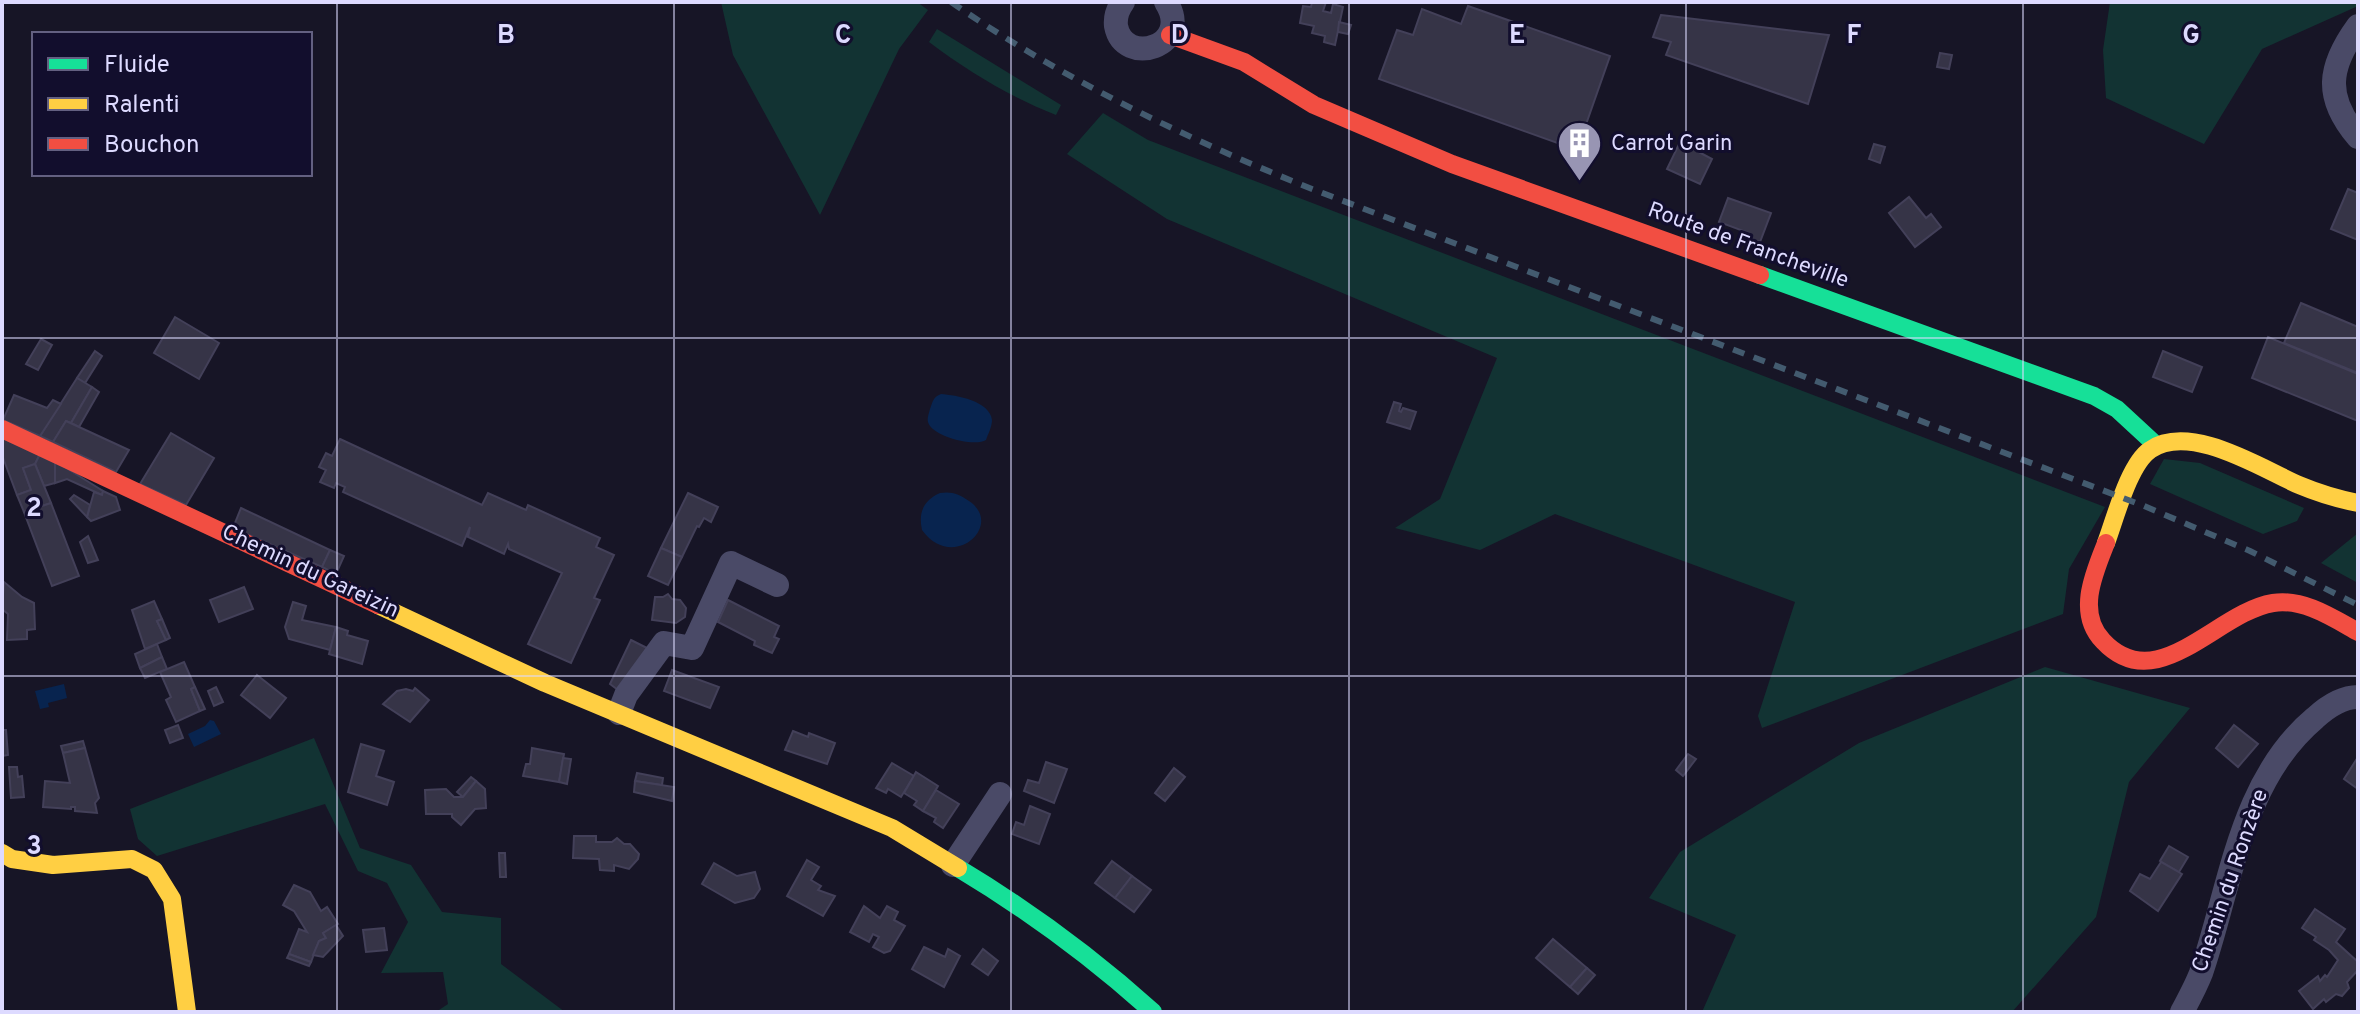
<svg xmlns="http://www.w3.org/2000/svg" width="2360" height="1014" font-family="Overpass,sans-serif">
<style>
.green{fill:#123333}
.water{fill:#08244f}
.building{fill:#363447;stroke:#434059;stroke-width:2}
.lines{fill:none;stroke-linecap:round;stroke-linejoin:round}
.street{stroke:#4a4a67;stroke-width:24}
.fast{stroke:#16e098;stroke-width:18}
.slow{stroke:#ffcf43;stroke-width:18}
.jam{stroke:#f24e42;stroke-width:18}
.rail{stroke:#435b6f;stroke-width:6;stroke-dasharray:12 10;stroke-linecap:butt}
.grid{fill:none;stroke:#dddaff;stroke-width:2;stroke-opacity:0.55}
.labels{text-anchor:middle;dominant-baseline:central;stroke-width:6;stroke-linejoin:round;paint-order:stroke}
.poi-label{font-size:22px;fill:#dddaff;stroke:#120e2d;text-anchor:start}
.street-label{font-size:22px;fill:#dddaff;stroke:#120e2d}
.grid-label{font-size:26px;text-anchor:middle;font-weight:bold;fill:#dddaff;stroke:#120e2d;stroke-width:6;stroke-linejoin:round;paint-order:stroke}
</style>
<rect width="100%" height="100%" fill="#171526"/>
<g class="green">
<path d="M721 2H917L928 10 899 49 820 215 733 55Z"/>
<path d="M2110 2H2358V6L2262 49 2204 144 2106 98 2103 50Z"/>
<path d="M937 29 1061 105 1056 115C1010 97 969 72 929 42Z"/>
<path d="M1103 113 1148 140 2105 507 2069 569 2063 614 1762 728 1758 716 1795 602 1555 514 1480 550 1395 528 1440 499 1497 358 1167 219 1067 154Z"/>
<path d="M2164 459 2200 463 2304 508 2297 521 2263 534 2150 484Z"/>
<path d="M2358 533V583L2321 563Z"/>
<path d="M2045 667 2190 708 2129 782 2096 917 2012 1012H1702L1736 935 1649 898 1680 852 1859 743Z"/>
<path d="M314 738 360 848 411 865 442 912 501 918V964L565 1012H436L448 1004 443 972 381 973 408 922 387 883 358 871 325 804 157 856 138 839 130 809Z"/>
</g>
<g class="water">
<path d="M941 394C956 395 990 401 992 420 992 427 988 434 986 440 975 447 932 437 928 422 927 418 929 413 930 409 933 401 933 397 941 394Z"/>
<path d="M940 493C951 491 960 494 969 501 1005 525 953 573 922 530 918 512 924 500 940 493Z"/>
<path d="M64 684 67 698 48 703 49 707 40 709 35 691Z"/>
<path d="M210 720 214 721 221 734 194 747 188 734 205 726Z"/>
</g>
<g class="building">
<path d="M1312 2H1326L1323 11 1331 13 1333 4 1343 7 1335 45 1324 42 1325 36 1312 33 1314 26 1300 23 1303 6 1311 7Z"/>
<path d="M1468 6 1610 56 1577 150 1379 79 1397 30 1413 35 1422 9 1461 24Z"/>
<path d="M1661 15 1829 35 1808 104 1666 55 1671 42 1653 37Z"/>
<path d="M1339 22 1351 25 1348 34 1338 32Z"/>
<path d="M1940 53 1952 55 1949 69 1937 67Z"/>
<path d="M1680 142 1712 159 1700 184 1667 169Z"/>
<path d="M1874 144 1885 147 1880 163 1869 159Z"/>
<path d="M2348 189 2358 193V240L2331 229Z"/>
<path d="M1909 197 1926 218 1931 214 1941 227 1915 247 1889 213Z"/>
<path d="M1728 198 1771 213 1760 242 1747 238 1749 233 1719 222Z"/>
<path d="M2301 303 2358 327V373L2284 343Z"/>
<path d="M175 317 219 343 199 379 154 353Z"/>
<path d="M2268 337 2358 374V421L2252 378Z"/>
<path d="M41 339 52 345 38 370 26 364Z"/>
<path d="M95 351 102 356 85 383 77 378Z"/>
<path d="M2163 351 2202 367 2192 392 2153 377Z"/>
<path d="M77 378 92 387 71 423 66 421 53 442 40 436Z"/>
<path d="M92 387 99 392 79 427 71 423Z"/>
<path d="M14 395 47 408 53 400 61 404 40 436 3 420Z"/>
<path d="M1394 402 1401 404 1399 411 1401 412 1403 408 1416 412 1410 429 1387 422Z"/>
<path d="M66 421 129 450 116 472 53 442Z"/>
<path d="M171 433 214 458 186 505 140 484Z"/>
<path d="M2 438 40 454 35 464 23 468 31 490 17 495 2 455Z"/>
<path d="M340 439 482 505 488 493 526 510 528 505 600 538 596 547 614 555 594 598 600 600 571 663 528 644 562 573 509 549 508 544 504 554 468 537 470 527 462 546 343 492 345 487 336 483 334 488 320 482 326 470 319 467 326 453 332 456Z"/>
<path d="M40 454 55 461V483L44 486 35 464Z"/>
<path d="M55 461 103 491 102 495 67 479 55 483Z"/>
<path d="M35 464 51 503 24 512 17 495 31 490 23 468Z"/>
<path d="M103 491 116 497 120 510 91 521 87 517 94 492 102 495Z"/>
<path d="M688 493 718 507 711 522 704 518 699 527 697 526 682 557 661 548Z"/>
<path d="M74 495 90 505 87 517 70 499Z"/>
<path d="M51 503 79 576 52 586 24 512Z"/>
<path d="M241 508 330 550 322 567 233 528Z"/>
<path d="M88 536 98 560 88 563 80 542Z"/>
<path d="M661 548 682 557 668 585 648 576Z"/>
<path d="M330 550 344 556 336 574 322 567Z"/>
<path d="M4 582 22 597 34 603 35 629 27 630V639L7 640 8 614 2 609Z"/>
<path d="M244 587 253 609 219 622 210 600Z"/>
<path d="M668 594 672 599 680 600 686 608 685 617 676 623 652 620 655 597H663Z"/>
<path d="M728 600 779 626 774 637 779 639 772 653 754 645 755 641 718 622Z"/>
<path d="M154 601 162 619 157 621 166 640 145 649 132 610Z"/>
<path d="M293 602 306 606 302 620 336 627 330 650 289 639 285 627Z"/>
<path d="M162 619 170 638 166 640 157 621Z"/>
<path d="M336 627 348 631 347 635 368 641 362 664 329 654Z"/>
<path d="M631 640 649 649 622 693 610 684Z"/>
<path d="M157 644 162 657 140 668 135 654Z"/>
<path d="M162 657 167 669 145 678 140 668Z"/>
<path d="M184 662 195 687 191 689 200 711 176 722 166 700 171 697 160 672Z"/>
<path d="M672 670 719 687 710 708 664 691Z"/>
<path d="M257 675 286 698 270 718 241 695Z"/>
<path d="M195 687 205 709 200 711 191 689Z"/>
<path d="M216 687 223 702 214 706 208 691Z"/>
<path d="M415 688 429 700 410 722 383 704 397 691 406 689 413 691Z"/>
<path d="M178 725 183 738 170 743 165 730Z"/>
<path d="M2234 725 2258 744 2238 767 2216 748Z"/>
<path d="M2 730H6L8 755 2 756Z"/>
<path d="M793 731 808 737 809 733 835 743 827 764 785 750Z"/>
<path d="M83 741 85 748 63 753 61 746Z"/>
<path d="M361 744 384 751 376 776 394 782 387 805 348 792Z"/>
<path d="M85 748 99 798 95 803 97 813 75 811V807H71V809L43 807 45 781 70 783 63 753Z"/>
<path d="M532 748 564 754 559 782 523 776 526 764H530Z"/>
<path d="M1688 754 1696 759 1683 776 1676 770Z"/>
<path d="M2358 757V789L2344 779Z"/>
<path d="M563 758 571 759 567 784 559 782Z"/>
<path d="M1046 762 1067 769 1054 803 1024 791 1028 780 1039 783Z"/>
<path d="M892 763 914 776 901 797 888 789 886 793 876 788Z"/>
<path d="M9 767H17L18 777 22 776 24 797 11 798Z"/>
<path d="M1174 768 1185 777 1165 801 1155 793Z"/>
<path d="M916 772 938 786 923 811 914 805 917 801 904 793Z"/>
<path d="M637 773 663 778 662 785 635 781Z"/>
<path d="M471 777 476 781 463 797 457 792Z"/>
<path d="M476 781 485 789 486 808 475 809 461 825 452 817V814H426L425 790 446 789 454 797H463Z"/>
<path d="M635 781 674 787 672 801 634 792Z"/>
<path d="M936 790 959 804 943 828 934 822 936 818 923 811Z"/>
<path d="M1030 806 1050 814 1039 844 1012 834 1016 822 1024 825Z"/>
<path d="M574 836H596V842H612L617 838 624 844H630L639 854 638 859 629 869 614 865V871L600 870 599 859 573 858Z"/>
<path d="M2169 846 2188 857 2179 872 2160 861Z"/>
<path d="M499 853H505L506 877H500Z"/>
<path d="M807 860 819 867 811 880 821 886 818 890 835 896 823 916 787 896Z"/>
<path d="M1112 861 1132 876 1115 898 1095 883Z"/>
<path d="M2161 862 2182 874 2158 911 2130 891 2140 874 2150 879Z"/>
<path d="M714 863 737 876 755 872 760 889 754 898 735 903 702 884Z"/>
<path d="M1132 876 1151 890 1134 912 1115 898Z"/>
<path d="M294 885 310 892 321 911 327 907 338 924 323 933 326 938 319 941 311 962 289 954 299 929 307 932 294 911 283 905Z"/>
<path d="M864 906 880 918 887 906 898 912 894 920 905 926 890 951 884 953 873 947 879 937 873 934 869 942 850 932Z"/>
<path d="M2315 909 2345 929 2336 942 2358 962V970L2347 982 2349 988 2342 996 2336 994 2326 1002 2324 999 2313 1009 2299 991 2318 976 2320 981 2325 975 2327 977 2338 960 2329 950 2314 940 2316 937 2302 928Z"/>
<path d="M336 925 343 936 323 957 313 955 319 941 326 938 323 933Z"/>
<path d="M384 928 387 950 366 952 363 930Z"/>
<path d="M1553 939 1587 968 1570 987 1536 958Z"/>
<path d="M924 947 945 957 948 949 960 956 944 987 912 969Z"/>
<path d="M983 949 998 961 988 975 972 964Z"/>
<path d="M289 954 311 962 309 966 287 958Z"/>
<path d="M1587 968 1595 975 1578 994 1570 987Z"/>
</g>
<g class="lines">
<g class="street">
<path d="M1123 2C1117 10 1115 17 1116 26 1124 68 1194 46 1166 2"/>
<path d="M2358 26C2328 67 2324 97 2358 137"/>
<path d="M619 713 626 695 664 643 692 648 731 563 777 585"/>
<path d="M953 865 1000 794"/>
<path d="M2182 1012C2189 999 2196 986 2201 973 2231 886 2240 781 2315 718 2327 707 2341 697 2358 697"/>
</g>
<g class="fast">
<path d="M1760 275 2094 396 2117 409 2156 445"/>
<path d="M958 868C1028 910 1093 958 1153 1012"/>
</g>
<g class="slow">
<path d="M2106 543C2115 519 2129 464 2150 450 2190 422 2262 469 2299 485 2318 493 2338 499 2358 503"/>
<path d="M378 605 545 683 892 828 958 868"/>
<path d="M2 853 12 859 53 865 132 859 154 870 172 899 187 1012"/>
</g>
<g class="jam">
<path d="M1170 35 1244 62 1314 105 1452 164 1760 275"/>
<path d="M2 429 378 605"/>
<path d="M2106 543C2094 573 2076 613 2103 641 2157 699 2217 612 2273 603 2303 598 2333 618 2358 632"/>
</g>
<path class="rail" d="M951 2C1064 80 1185 138 1312 189L2144 506 2250 551 2358 605"/>
</g>
<path class="grid" d="M337 2V1012M674 2V1012M1011 2V1012M1349 2V1012M1686 2V1012M2023 2V1012M2 338H2358M2 676H2358"/>
<defs>
<symbol id="building-pin" viewBox="-11 -11 22 30"><path d="M0 17L-7.5 6A9.5 9.5 0 1 1 7.5 6Z" fill="#9895b3" stroke="#120e2d"/><path d="M-4-6H4V6H1V3H-1V6H-4ZM-2.5-4.3h1.7v1.8h-1.7ZM.8-4.3h1.7v1.8H.8ZM-2.5-1h1.7V.8h-1.7ZM.8-1h1.7V.8H.8Z" fill="#fff"/></symbol>
</defs>
<g fill-rule="evenodd">
<use href="#building-pin" x="1554" y="118" width="51" height="69"/>
</g>
<g class="labels">
<g class="poi-label">
<text x="1611" y="144">Carrot Garin</text>
</g>
<g class="street-label">
<text transform="translate(1748 246) rotate(20)">Route de Francheville</text>
<text transform="translate(310 572) rotate(25)">Chemin du Gareizin</text>
<text transform="translate(2231 881) rotate(-71)">Chemin du Ronzère</text>
</g>
</g>
<g class="grid-label">
<text x="506" y="43">B</text>
<text x="843" y="43">C</text>
<text x="1180" y="43">D</text>
<text x="1517" y="43">E</text>
<text x="1854" y="43">F</text>
<text x="2191" y="43">G</text>
<text x="34" y="516">2</text>
<text x="34" y="854">3</text>
</g>
<rect width="2360" height="1014" fill="none" stroke="#dddaff" stroke-width="8"/>
<rect x="32" y="32" width="280" height="144" fill="#120e2d" stroke="#636081" stroke-width="2"/>
<rect x="48" y="58" width="40" height="12" fill="#16e098" stroke="#636081" stroke-width="2"/>
<text x="104" y="72" font-size="24" fill="#dddaff">Fluide</text>
<rect x="48" y="98" width="40" height="12" fill="#ffcf43" stroke="#636081" stroke-width="2"/>
<text x="104" y="112" font-size="24" fill="#dddaff">Ralenti</text>
<rect x="48" y="138" width="40" height="12" fill="#f24e42" stroke="#636081" stroke-width="2"/>
<text x="104" y="152" font-size="24" fill="#dddaff">Bouchon</text>
</svg>
